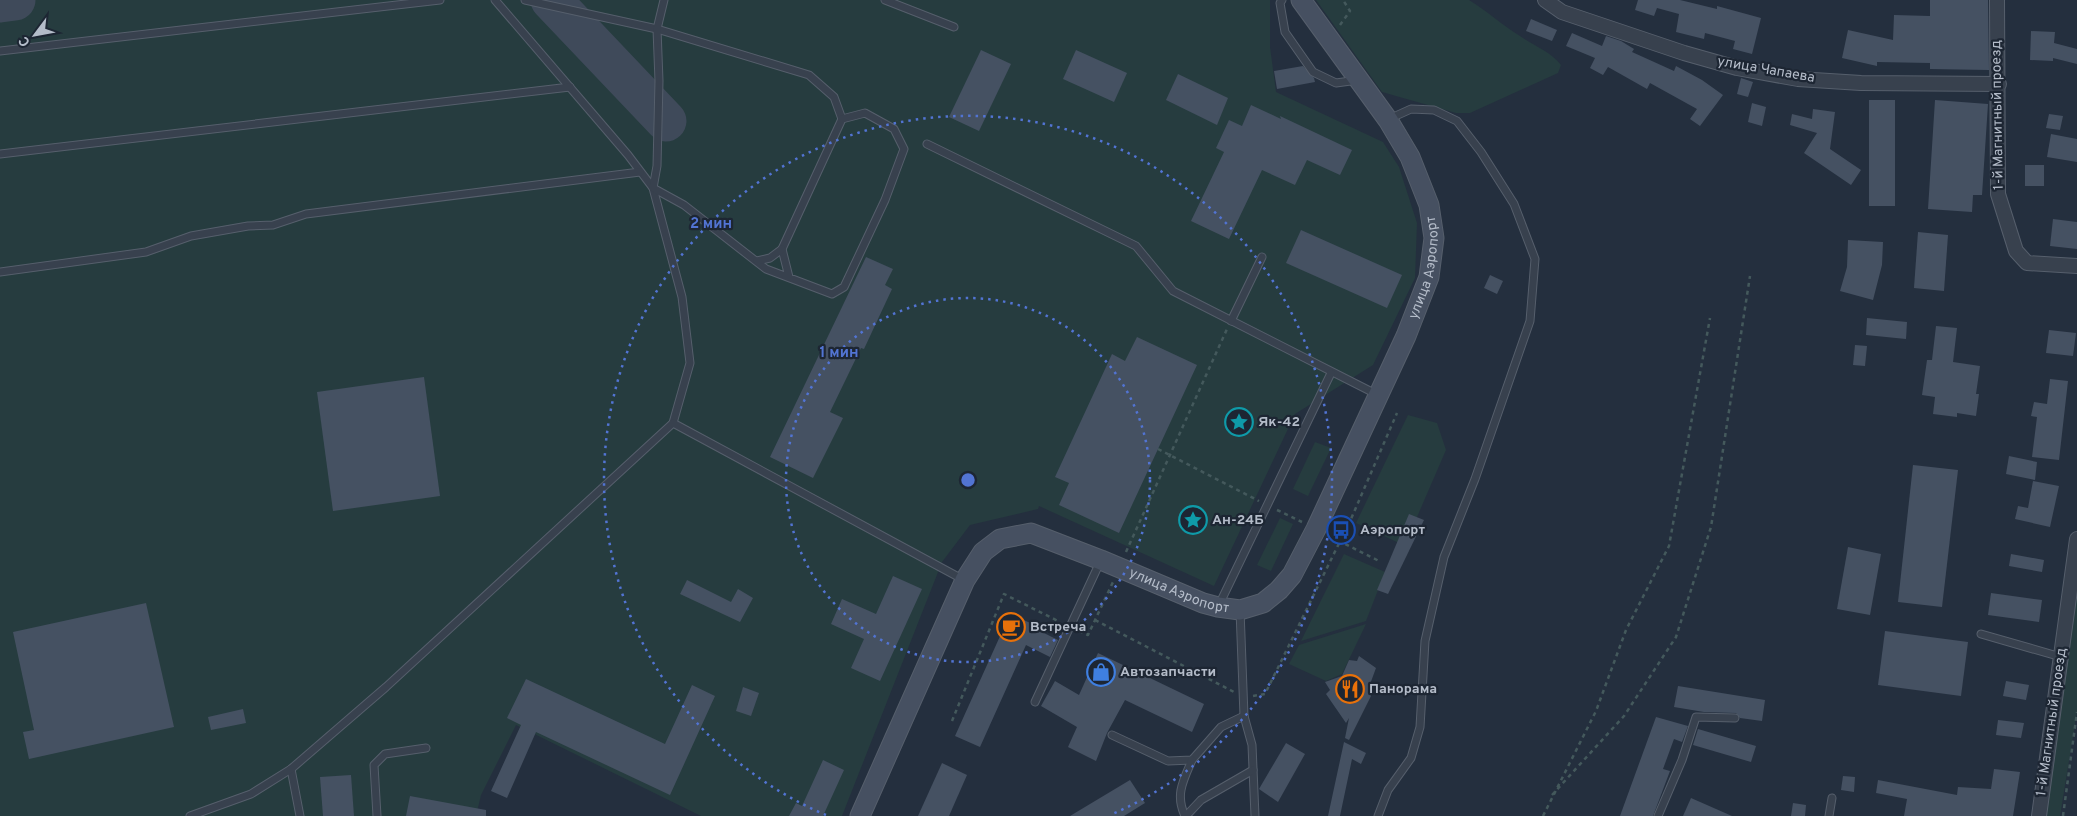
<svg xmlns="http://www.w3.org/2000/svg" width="2077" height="816" font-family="Overpass,sans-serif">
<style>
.green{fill:#263c3f}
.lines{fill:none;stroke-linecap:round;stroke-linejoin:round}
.taxiway{stroke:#3f4a5a;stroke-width:41}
.building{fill:#455162}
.service-casing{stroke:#565f6c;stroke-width:9}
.minor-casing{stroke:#565f6c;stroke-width:16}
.secondary-casing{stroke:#565f6c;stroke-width:21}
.path{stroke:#44595c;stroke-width:2.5;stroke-dasharray:4 4;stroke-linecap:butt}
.service{stroke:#38414e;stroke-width:7}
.minor{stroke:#38414e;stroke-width:14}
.secondary{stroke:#465061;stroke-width:19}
.ring{fill:none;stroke:#5274d3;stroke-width:2.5;stroke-dasharray:2.5 5}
.labels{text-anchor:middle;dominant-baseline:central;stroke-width:4.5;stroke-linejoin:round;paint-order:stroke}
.street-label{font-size:14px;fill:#b4bcc9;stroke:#1d2633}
.poi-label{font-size:14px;font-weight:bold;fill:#b4bcc9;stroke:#1d2633;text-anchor:start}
.centre{fill:#5274d3;stroke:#1d2633;stroke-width:2.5}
.ring-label{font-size:15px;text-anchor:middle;font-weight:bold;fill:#5274d3;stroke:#1d2633;stroke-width:4.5;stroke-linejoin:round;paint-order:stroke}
</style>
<rect width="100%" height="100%" fill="#242f3e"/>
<g class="green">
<path d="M0 0H1270V47L1276 92 1383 142 1399 167 1417 223 1415 278 1373 365 1295 414 1214 586 1039 506 1038 509 970 525 942 562 842 816H701L516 725 481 795 476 816H0Z"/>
<path d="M1316 0H1469C1487 11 1502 25 1520 36 1534 46 1550 51 1561 65L1558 73 1470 113H1456L1382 92Z"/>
<path d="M1408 415 1437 423 1446 450 1417 517 1399 543 1356 523Z"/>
<path d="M1315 442 1331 448 1308 496 1293 489Z"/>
<path d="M1280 518 1293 524 1271 571 1257 565Z"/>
<path d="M1344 554 1385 572 1366 621 1301 641Z"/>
<path d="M2077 581V712L2060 816H2046Z"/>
<path d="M1366 624 1342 674 1326 681 1289 664 1299 645Z"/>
</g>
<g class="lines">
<g class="taxiway">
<path d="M551 0 666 121"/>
<path d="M0 2 15 0"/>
</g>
</g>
<g class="building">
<path d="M1638 0H1680L1717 9V6L1761 18 1752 54 1733 49 1735 41 1705 33 1704 39 1676 32 1679 14 1657 8 1654 16 1635 10Z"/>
<path d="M1930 0H1988L1989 70 1930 69V63L1877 62V66L1842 58 1848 30 1893 40 1894 15 1930 16Z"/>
<path d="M1531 19 1557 30 1552 41 1526 31Z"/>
<path d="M2031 31 2055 32 2054 43 2077 49V64L2053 58V61L2030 60Z"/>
<path d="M1572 33 1602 46 1606 36 1621 41 1634 49 1632 52 1674 71 1676 66 1702 80 1723 95 1700 126 1690 119 1697 109 1650 83 1647 89 1608 67 1603 75 1590 68 1595 58 1566 46Z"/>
<path d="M981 50 1011 64 979 131 949 117Z"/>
<path d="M1076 50 1127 73 1114 102 1063 79Z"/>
<path d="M1303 66 1314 78 1315 82 1277 89 1274 71Z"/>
<path d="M1178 74 1228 98 1217 125 1166 100Z"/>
<path d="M1741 78 1753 82 1748 97 1737 94Z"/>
<rect x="1869" y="100" width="26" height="106"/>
<path d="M1935 100 1988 104 1982 195H1973L1972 212 1928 209Z"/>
<path d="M1752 103 1766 107 1762 126 1748 122Z"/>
<path d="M1251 105 1281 119 1280 116 1352 150 1340 175 1307 160 1295 185 1262 170 1229 239 1191 221 1224 152 1216 148 1229 120 1242 126Z"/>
<path d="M1813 109 1835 112 1830 149 1861 170 1851 185 1804 153 1817 133 1790 125 1792 114 1812 119Z"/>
<path d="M2049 114 2063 116 2060 130 2046 128Z"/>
<path d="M2051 134 2077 139V162L2047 157Z"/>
<rect x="2025" y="165" width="19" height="21"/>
<path d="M2053 219 2077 222V249L2050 246Z"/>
<path d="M1301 230 1402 275 1387 308 1286 263Z"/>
<path d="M1918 232 1948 235 1944 291 1914 288Z"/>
<path d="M1848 240 1883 242 1882 265 1873 300 1840 291 1847 267Z"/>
<path d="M866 257 893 269 885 285 892 289 864 349 861 348 830 412 843 418 813 478 770 457Z"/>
<path d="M1490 275 1503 281 1497 294 1484 288Z"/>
<path d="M1867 318 1907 322 1906 339 1866 335Z"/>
<path d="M1936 326 1957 328 1953 362 1980 366 1976 394H1979L1976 416 1957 413V417L1933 414 1935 397 1922 395 1927 360H1932Z"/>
<path d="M2049 330 2076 333 2073 356 2046 353Z"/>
<path d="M1137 337 1197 365 1119 533 1059 505 1069 483 1055 477 1112 354 1125 361Z"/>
<path d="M1855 345 1867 346 1865 366 1853 365Z"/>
<path d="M424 377 440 496 333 511 317 392Z"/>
<path d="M2050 379 2068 381 2059 460 2032 457 2037 417 2031 416 2034 402 2047 404Z"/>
<path d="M2009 456 2037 462 2035 480 2006 474Z"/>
<path d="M1913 465 1958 470 1942 607 1898 602Z"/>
<path d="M2033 481 2059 486 2050 527 2015 519 2018 506 2028 508Z"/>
<path d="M1409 514 1424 520 1388 594 1377 590Z"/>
<path d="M1848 547 1881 554 1870 615 1837 609Z"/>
<path d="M2011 554 2044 560 2042 572 2009 566Z"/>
<path d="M893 576 922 589 880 681 851 668 864 639 831 624 842 599 876 614Z"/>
<path d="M687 580 731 602 738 589 753 598 740 622 680 594Z"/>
<path d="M1991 593 2042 600 2039 622 1988 615Z"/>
<path d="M146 603 174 727 29 759 23 732 34 730 13 632Z"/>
<path d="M1010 614 1035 625 1034 628 1058 640 1050 657 1026 645 980 747 955 736Z"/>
<path d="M1885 631 1968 642 1961 696 1878 685Z"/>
<path d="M1098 653 1204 704 1192 732 1125 700 1107 733 1096 761 1068 747 1077 727 1041 706 1055 681 1079 695Z"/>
<path d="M1359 656 1376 668 1369 687 1371 696 1349 740 1345 738 1349 718 1346 723 1326 694 1330 690 1325 682 1342 676 1349 660 1357 661Z"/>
<path d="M526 679 665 744 692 685 715 696 670 795 536 732 507 798 491 791 521 725 507 718Z"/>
<path d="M2006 681 2029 685 2026 700 2003 696Z"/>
<path d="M1678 686 1765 700 1762 721 1740 718 1736 713 1704 712 1674 707Z"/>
<path d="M743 687 759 693 751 716 736 711Z"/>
<path d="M243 709 246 723 211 730 208 717Z"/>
<path d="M1656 717 1688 726 1682 742 1674 739 1663 769 1670 771 1653 816H1620Z"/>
<path d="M1998 720 2024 723 2021 738 1996 735Z"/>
<path d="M1698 729 1756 746 1751 762 1693 745Z"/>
<path d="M1344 742 1366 753 1361 764 1352 759 1340 816H1328Z"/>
<path d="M1286 743 1305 754 1278 802 1259 789Z"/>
<path d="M823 760 844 770 823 816H789L796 803 802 806Z"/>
<path d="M942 763 967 775 949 816H918Z"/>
<path d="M1994 769 2020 772 2013 816H1904L1907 799 1876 793 1878 780 1957 795 1958 787 1991 789Z"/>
<path d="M351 775 354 816H323L320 777Z"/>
<path d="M1843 776 1855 777 1854 792 1841 790Z"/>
<path d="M1130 780 1145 803 1124 816H1070Z"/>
<path d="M410 796 486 810V816H406Z"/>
<path d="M1691 798 1732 816H1683Z"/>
<path d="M1793 803 1806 805 1805 816H1791Z"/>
</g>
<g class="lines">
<defs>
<g id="service">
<path d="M495 0 628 155 653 188 682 297 690 363 673 423"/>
<path d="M525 0 657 29 809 75 834 97 842 119"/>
<path d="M664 0 657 29 659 81 657 166 653 188 684 205 766 269 832 294 844 287 885 200 904 149 894 129 865 113 842 119 782 249 789 277"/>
<path d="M885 0 954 27"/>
<path d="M1282 0 1280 3 1285 32 1313 72 1336 83 1358 80"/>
<path d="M0 51 440 0"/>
<path d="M927 144 1136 246 1173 291 1378 395"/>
<path d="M0 154 570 87"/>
<path d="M757 261 770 258 782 249"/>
<path d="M0 272 146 252 191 236 248 226 273 225 306 214 640 172"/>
<path d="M1231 321 1262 257"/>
<path d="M1218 607 1331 373"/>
<path d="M1240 610 1244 716 1252 745 1255 816"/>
<path d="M1981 634 2061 657"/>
<path d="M1035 702 1101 560"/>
<path d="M1112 735 1168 761 1192 760 1221 727 1244 716"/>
<path d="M291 769 300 816"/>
<path d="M190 816 251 794 291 769 386 687 673 423 964 580"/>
<path d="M377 816 374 765 385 754 426 748"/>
<path d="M1185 816C1175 795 1183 781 1192 760"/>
<path d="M1186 816 1201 800 1253 770"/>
<path d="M1378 816 1388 790 1411 758 1420 727 1425 641 1444 557 1475 479 1530 321 1535 259 1514 204 1481 152 1457 121 1434 110 1411 109 1389 119"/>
<path d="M1658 816 1682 760 1696 717 1735 718"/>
<path d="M1829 816 1832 798"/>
</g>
<g id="minor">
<path d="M1545 0 1562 12 1684 53 1737 68 1798 79 1861 83 1999 84"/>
<path d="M1997 0 1998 194 2016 251 2027 263 2077 266"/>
<path d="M2039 816 2077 539"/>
</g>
<g id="secondary">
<path id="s1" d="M860 816 965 580 983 552 1000 539 1031 533 1101 560 1203 603 1218 607 1240 610 1263 603 1279 590 1292 575 1316 529 1406 336 1429 277 1434 238 1429 205 1410 157 1388 120 1301 0"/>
</g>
</defs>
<use href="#service" class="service-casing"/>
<use href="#minor" class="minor-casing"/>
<use href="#secondary" class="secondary-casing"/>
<g class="path">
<path d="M1340 25 1350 11 1343 0"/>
<path d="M1158 449 1259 501"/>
<path d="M1277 510 1302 522"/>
<path d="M1331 537 1381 562"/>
<path d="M1126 552 1227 329"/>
<path d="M1095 620 1234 692"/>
<path d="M1079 631 1088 635 1113 582"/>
<path d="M1253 696 1265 694 1351 519 1397 413"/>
<path d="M952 721 1004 594 1060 622"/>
<path d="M1552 795 1624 716 1676 637 1711 527 1750 276"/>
<path d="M1543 816 1596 711 1626 630 1669 546 1710 318"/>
<path d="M2063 816 2077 712"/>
</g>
<use href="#service" class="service"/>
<use href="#minor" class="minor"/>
<use href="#secondary" class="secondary"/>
</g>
<g class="ring">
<circle cx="968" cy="480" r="182"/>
<path d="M826 815A364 364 0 1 1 1110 815"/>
</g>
<defs>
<symbol id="sight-ring" viewBox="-11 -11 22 22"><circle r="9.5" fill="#1d2633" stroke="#0f9aa8" stroke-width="1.5"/><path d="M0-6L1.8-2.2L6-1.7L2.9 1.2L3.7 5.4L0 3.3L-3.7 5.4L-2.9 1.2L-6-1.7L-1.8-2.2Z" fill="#0f9aa8"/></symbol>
<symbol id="bus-ring" viewBox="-11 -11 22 22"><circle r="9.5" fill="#1d2633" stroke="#1a4fb4" stroke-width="1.5"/><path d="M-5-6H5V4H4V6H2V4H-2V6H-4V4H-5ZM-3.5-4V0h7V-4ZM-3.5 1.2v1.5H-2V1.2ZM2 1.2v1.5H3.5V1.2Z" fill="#1a4fb4"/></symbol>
<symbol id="cafe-ring" viewBox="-11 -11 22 22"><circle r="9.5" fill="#1d2633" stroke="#e8710a" stroke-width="1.5"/><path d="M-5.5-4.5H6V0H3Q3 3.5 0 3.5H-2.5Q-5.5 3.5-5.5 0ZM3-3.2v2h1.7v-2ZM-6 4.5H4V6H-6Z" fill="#e8710a"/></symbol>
<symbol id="shop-ring" viewBox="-11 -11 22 22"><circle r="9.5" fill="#1d2633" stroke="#3f7fe0" stroke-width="1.5"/><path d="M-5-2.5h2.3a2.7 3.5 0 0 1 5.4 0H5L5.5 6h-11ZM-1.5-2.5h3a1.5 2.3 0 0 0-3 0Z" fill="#3f7fe0"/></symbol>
<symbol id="restaurant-ring" viewBox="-11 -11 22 22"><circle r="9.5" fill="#1d2633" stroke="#e8710a" stroke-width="1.5"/><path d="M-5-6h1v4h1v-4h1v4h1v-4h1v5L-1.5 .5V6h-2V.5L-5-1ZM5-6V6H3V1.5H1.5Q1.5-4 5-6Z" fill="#e8710a"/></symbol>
</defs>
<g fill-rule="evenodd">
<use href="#sight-ring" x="1223" y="406" width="32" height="32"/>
<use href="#sight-ring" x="1177" y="504" width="32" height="32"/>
<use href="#bus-ring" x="1325" y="514" width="32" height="32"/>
<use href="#cafe-ring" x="995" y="611" width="32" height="32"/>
<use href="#shop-ring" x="1085" y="656" width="32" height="32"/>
<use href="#restaurant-ring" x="1334" y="673" width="32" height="32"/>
</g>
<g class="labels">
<g class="street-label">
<text transform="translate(1766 70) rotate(10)">улица Чапаева</text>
<text transform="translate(1998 115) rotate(-91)">1-й Магнитный проезд</text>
<text stroke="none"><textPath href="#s1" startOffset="969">улица Аэропорт</textPath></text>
<text stroke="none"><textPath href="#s1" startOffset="504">улица Аэропорт</textPath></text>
<text transform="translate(2052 722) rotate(-82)">1-й Магнитный проезд</text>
</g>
<g class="poi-label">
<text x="1258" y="422">Як-42</text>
<text x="1212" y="520">Ан-24Б</text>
<text x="1360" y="530">Аэропорт</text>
<text x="1030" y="627">Встреча</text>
<text x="1120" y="672">Автозапчасти</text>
<text x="1369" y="689">Панорама</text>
</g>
</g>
<circle cx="968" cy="480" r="8" class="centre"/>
<g class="ring-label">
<text x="711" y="228">2 мин</text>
<text x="839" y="357">1 мин</text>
</g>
<g transform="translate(35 35) rotate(238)" stroke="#1d2633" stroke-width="4" paint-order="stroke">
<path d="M0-4L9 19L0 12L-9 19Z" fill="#b4bcc9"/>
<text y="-8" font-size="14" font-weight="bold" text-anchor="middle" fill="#b4bcc9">С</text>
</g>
</svg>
